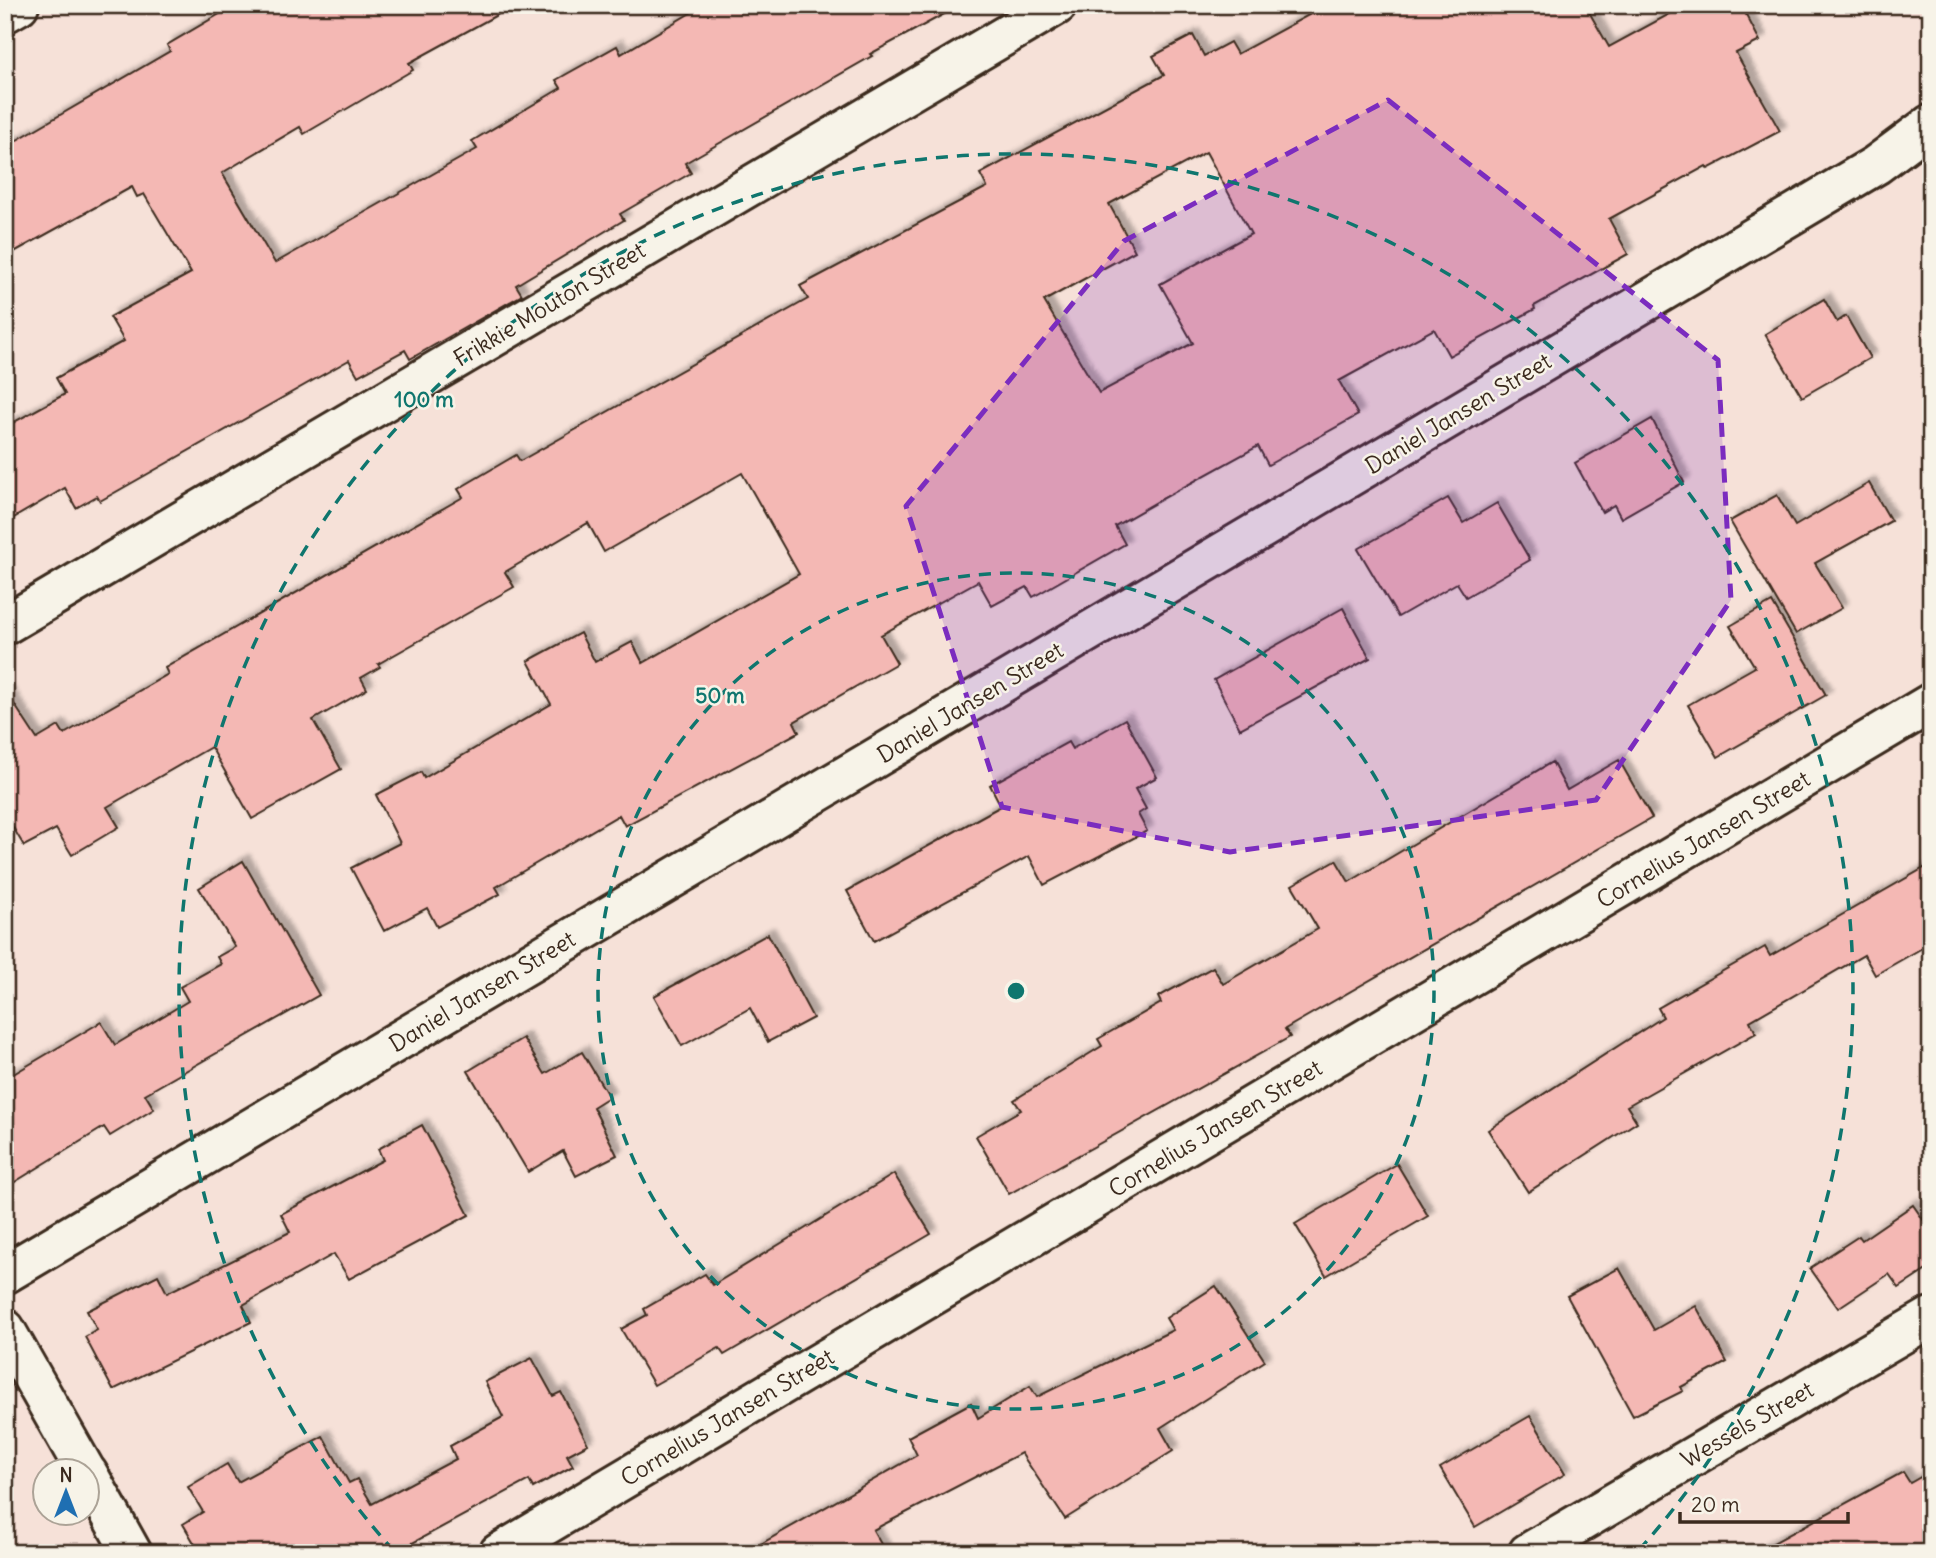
<svg xmlns="http://www.w3.org/2000/svg" width="1936" height="1558" font-family="Delius,sans-serif">
<style>
.building{fill:#f4b8b4;stroke:#3b2a1e;stroke-width:2;fill-rule:evenodd;filter:url(#shadow)}
.lines{fill:none;stroke-linecap:round;stroke-linejoin:round}
.minor-casing{stroke:#3b2a1e;stroke-width:44}
.minor{stroke:#f7f3e8;stroke-width:38}
.marked{fill:#7b2cbf;fill-opacity:0.2;stroke:#7b2cbf;stroke-width:5;stroke-dasharray:14 9;stroke-linejoin:round}
.ring{fill:none;stroke:#0f766e;stroke-width:3.5;stroke-dasharray:12 9}
.labels{text-anchor:middle;dominant-baseline:central;stroke-width:5;stroke-linejoin:round;paint-order:stroke}
.street-label{font-size:23px;fill:#3b2a1e;stroke:#f7f3e8}
.centre{fill:#0f766e;stroke:#f7f3e8;stroke-width:3.5}
.ring-label{font-size:21px;text-anchor:middle;font-weight:bold;fill:#0f766e;stroke:#f7f3e8;stroke-width:5;stroke-linejoin:round;paint-order:stroke}
</style>
<defs>
<filter id="shadow"><feDropShadow dx="6" dy="-6" stdDeviation="2" flood-color="#0004"/></filter>
</defs>
<rect width="100%" height="100%" fill="#f6e1d8"/>
<filter id="ink" filterUnits="userSpaceOnUse"><feTurbulence type="fractalNoise" baseFrequency=".0143" numOctaves="2"/><feDisplacementMap in="SourceGraphic" scale="14" xChannelSelector="R" yChannelSelector="G"/><feConvolveMatrix kernelMatrix="1 2 1 2 8 2 1 2 1" color-interpolation-filters="sRGB"/></filter>
<g filter="url(#ink)">
<g class="building">
<path d="M235 5H515L409 63 413 70 304 134 300 127 222 173 275 263 477 149 472 141 561 88 556 80 617 46 621 54 704 5H961L870 54 872 56 685 163 691 173 620 214 624 220 516 285 522 295 410 359 405 350 358 376 349 360 100 501 97 496 76 508 65 488 5 523V427L65 394 56 378 124 341 110 317 191 273 144 194 137 197 132 187 5 257V147L170 51 167 45Z"/>
<path d="M1327 5H1585L1609 47 1686 5H1741L1760 41 1736 53 1780 131 1708 169 1706 166 1609 219 1628 254 1534 306 1535 309 1449 356 1434 329 1339 381 1358 415 1268 465 1258 446 1162 499 1115 526 1125 544 1033 597 1027 587 992 606 978 581 881 635 897 663 794 722 799 732 625 826 619 815 496 887 500 894 437 927 427 908 384 931 351 868 400 843 376 795 421 772 424 778 551 704 528 661 580 633 595 662 632 642 643 663 799 574 742 473 604 552 588 523 505 572 514 587 378 664 380 667 361 678 367 689 313 720 341 769 252 819 211 747 107 807 119 827 72 855 56 829 24 846 5 814V690L37 739 59 726 64 734 168 674 165 668 463 497 458 489 516 455 520 461 808 299 800 286 987 187 980 174 1164 75 1153 56 1193 35 1204 56 1230 42 1237 54ZM1206 152 1251 234 1160 284 1193 343 1099 393 1044 301 1135 251 1109 204Z"/>
<path d="M1824 299 1837 322 1846 316 1870 358 1802 397 1765 334Z"/>
<path d="M1652 419 1684 482 1621 518 1614 505 1602 512 1575 463Z"/>
<path d="M1869 483 1891 521 1815 563 1842 608 1796 634 1730 521 1777 495 1795 526Z"/>
<path d="M1448 498 1463 523 1497 503 1530 560 1466 597 1457 583 1398 617 1358 549Z"/>
<path d="M1772 602 1826 695 1718 757 1688 705 1755 667 1730 626Z"/>
<path d="M1343 608 1370 658 1240 729 1214 680Z"/>
<path d="M1125 719 1157 777 1135 789 1146 809 1138 814 1147 831 1044 885 1029 856 874 941 847 891 1001 806 990 785 1068 742 1072 749Z"/>
<path d="M1619 760 1652 818 1285 1029 1290 1037 1009 1194 976 1136 1021 1110 1014 1100 1102 1046 1098 1039 1161 1003 1158 997 1213 967 1223 984 1318 929 1292 885 1336 860 1349 882 1552 762 1567 790Z"/>
<path d="M243 861 319 995 145 1094 154 1109 110 1136 104 1127 5 1188V1079L101 1022 115 1045 188 1001 180 987 221 964 217 957 235 947 199 888Z"/>
<path d="M1931 864V943L1875 975 1864 955 1750 1021 1756 1033 1627 1106 1637 1122 1528 1192 1488 1130 1663 1017 1658 1008 1765 947 1770 956Z"/>
<path d="M768 934 813 1018 768 1042 750 1008 682 1046 654 996Z"/>
<path d="M523 1038 545 1074 582 1052 609 1097 593 1107 617 1155 576 1176 563 1151 528 1172 468 1071Z"/>
<path d="M422 1125 469 1215 349 1279 334 1254 243 1305 251 1322 113 1390 85 1337 97 1330 87 1311 158 1275 167 1293 290 1232 281 1214 383 1160 378 1149Z"/>
<path d="M1397 1164 1428 1216 1326 1276 1295 1224Z"/>
<path d="M894 1174 931 1234 724 1355 719 1348 654 1385 621 1329 647 1315 644 1309 705 1274 713 1285Z"/>
<path d="M1913 1205 1931 1231V1267L1899 1288 1889 1274 1838 1308 1810 1268 1859 1236 1862 1240Z"/>
<path d="M1619 1268 1654 1330 1696 1306 1727 1362 1681 1387 1683 1391 1633 1416 1567 1296Z"/>
<path d="M1216 1286 1265 1361 1160 1428 1173 1451 1065 1519 1021 1453 873 1530 886 1553H745L917 1455 908 1437 971 1403 978 1418 1030 1386 1037 1397 1173 1330 1166 1318Z"/>
<path d="M532 1358 553 1396 561 1392 588 1444 567 1455 573 1466 533 1488 529 1480 394 1553H200L183 1524 203 1512 188 1487 227 1464 238 1482 323 1436 349 1483 357 1479 372 1504 456 1459 450 1446 503 1417 485 1382Z"/>
<path d="M1530 1416 1565 1474 1475 1527 1440 1468Z"/>
<path d="M1931 1471V1553H1755L1903 1472 1910 1483Z"/>
</g>
<g class="lines">
<defs>
<g id="minor">
<path d="M5 13 19 5"/>
<path d="M5 625 1057 5"/>
<path d="M5 1274 1876 165 1931 124"/>
<path d="M5 1329 85 1470"/>
<path d="M88 1474 132 1553"/>
<path d="M499 1553 1931 703"/>
<path d="M1528 1553 1931 1317"/>
</g>
</defs>
<use href="#minor" class="minor-casing"/>
<use href="#minor" class="minor"/>
</g>
</g>
<path class="marked" d="M1388 100 1718 360 1731 600 1596 800 1230 852 1002 807 906 506 1124 241Z"/>
<g class="ring">
<circle cx="1016" cy="991" r="418"/>
<path d="M394 1551A837 837 0 1 1 1638 1551"/>
</g>
<g class="labels">
<g class="street-label">
<text transform="translate(549 304) rotate(-31)">Frikkie Mouton Street</text>
<text transform="translate(1458 413) rotate(-31)">Daniel Jansen Street</text>
<text transform="translate(970 702) rotate(-31)">Daniel Jansen Street</text>
<text transform="translate(1703 839) rotate(-31)">Cornelius Jansen Street</text>
<text transform="translate(482 991) rotate(-31)">Daniel Jansen Street</text>
<text transform="translate(1215 1128) rotate(-31)">Cornelius Jansen Street</text>
<text transform="translate(727 1417) rotate(-31)">Cornelius Jansen Street</text>
<text transform="translate(1747 1424) rotate(-30)">Wessels Street</text>
</g>
</g>
<circle cx="1016" cy="991" r="10" class="centre"/>
<g class="ring-label">
<text x="424" y="407">100 m</text>
<text x="720" y="703">50 m</text>
</g>
<rect width="1936" height="1558" fill="none" stroke="#f7f3e8" stroke-width="28"/>
<rect x="14" y="14" width="1908" height="1530" fill="none" stroke="#3b2a1e" stroke-width="2.5" filter="url(#ink)"/>
<g transform="translate(66 1492)"><circle r="33" fill="#f7f3e8" stroke="#aca397" stroke-width="2"/>
<path d="M0-5L12 26L0 18L-12 26Z" fill="#1f6fb2"/>
<text y="-10" font-size="19" font-weight="bold" text-anchor="middle" fill="#3b2a1e">N</text>
</g>
<path d="M1680 1512v10h168v-10" fill="none" stroke="#3b2a1e" stroke-width="3.5"/>
<text x="1691" y="1512" font-size="21" fill="#3b2a1e" stroke="#f7f3e8" stroke-width="5" paint-order="stroke">20 m</text>
</svg>
